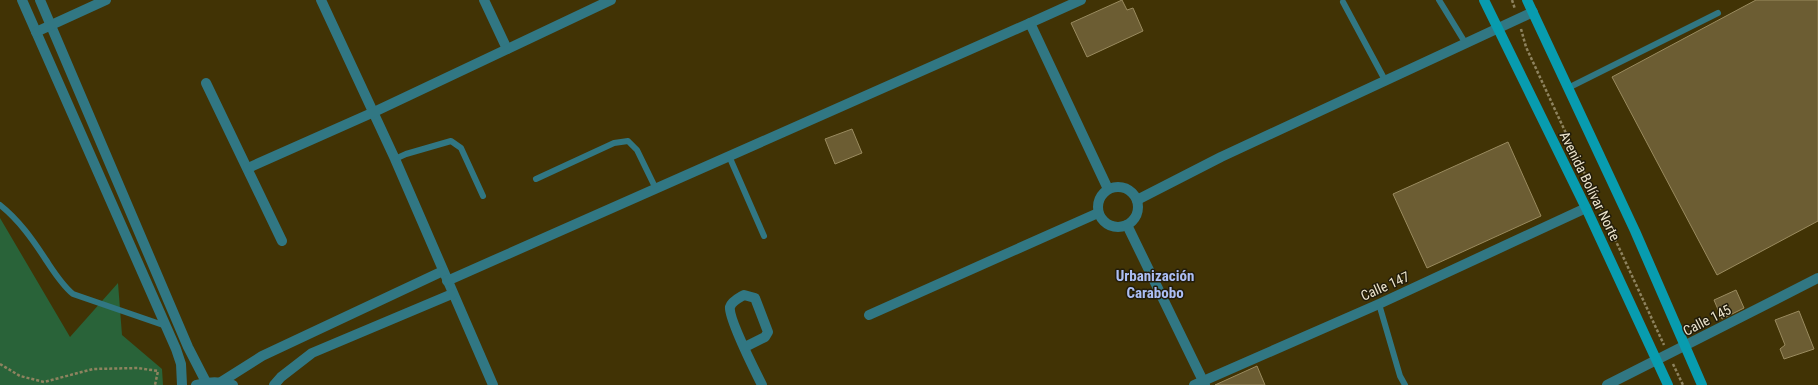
<svg xmlns="http://www.w3.org/2000/svg" width="1818" height="385" font-family="'Roboto Condensed',sans-serif">
<style>
.green{fill:#296339}
.building{fill:#6c5d33;stroke:#9a8b5f}
.lines{fill:none;stroke-linecap:round;stroke-linejoin:round}
.path{stroke:#8e835f;stroke-width:2.5;stroke-dasharray:3 2;stroke-linecap:butt}
.service{stroke:#317783;stroke-width:6}
.minor{stroke:#317783;stroke-width:10}
.secondary{stroke:#089caf;stroke-width:10}
.labels{text-anchor:middle;dominant-baseline:central;stroke-width:3;stroke-linejoin:round;paint-order:stroke}
.street-label{font-size:14px;fill:#ece4cd;stroke:#221c0a}
.neighbourhood-label{font-size:15px;font-weight:bold;fill:#acbef4;stroke:#221c0a}
</style>
<rect width="100%" height="100%" fill="#413305"/>
<path class="green" d="M0 218 70 337 118 283 122 335 162 369 163 385H0Z"/>
<g class="building">
<path d="M1122 0 1127 10 1133 8 1143 31 1087 57 1071 23Z"/>
<path d="M1756 0H1818V221L1717 275 1612 77Z"/>
<path d="M852 129 862 153 835 164 825 139Z"/>
<path d="M1508 142 1541 216 1427 268 1393 194Z"/>
<path d="M1736 290 1744 308 1722 319 1714 300Z"/>
<path d="M1799 311 1814 349 1784 359 1780 349 1785 345 1775 320Z"/>
<path d="M1257 366 1265 385H1215Z"/>
</g>
<g class="lines">
<g class="path">
<path d="M1512 0 1515 9"/>
<path d="M1521 29 1526 47 1664 345"/>
<path d="M0 364 20 376 44 382 93 369 138 368 158 371 155 385"/>
<path d="M1673 364 1683 385"/>
</g>
<g class="service">
<path d="M1439 0 1466 44"/>
<path d="M1343 2 1386 82"/>
<path d="M1568 88 1718 13"/>
<path d="M729 156 764 236"/>
<path d="M395 159 406 154 451 141 461 148 483 196"/>
<path d="M536 179 614 143 628 141 637 150 656 189"/>
<path d="M0 205C19 220 33 240 46 260 54 272 62 285 73 294L166 326"/>
<path d="M1379 304 1400 376 1405 385"/>
</g>
<g class="minor">
<path d="M22 0 176 349 181 364 182 385"/>
<path d="M40 0 188 347 206 382"/>
<path d="M321 0 395 159 493 385"/>
<path d="M484 0 507 49"/>
<path d="M1030 23 1081 0"/>
<path d="M36 32 106 0"/>
<path d="M206 83 282 241"/>
<path d="M248 168 374 112 611 0"/>
<circle cx="1118" cy="207" r="20"/>
<path d="M1137 200 1221 157 1533 12"/>
<path d="M1127 225 1205 385"/>
<path d="M447 281 1030 23 1108 189"/>
<path d="M869 315 1098 213"/>
<path d="M745 347 765 337 768 332 755 298 744 295C739 298 732 301 730 307 728 317 756 373 762 385"/>
<path d="M221 382 262 356 443 271"/>
<path d="M196 385C209 381 220 381 233 385"/>
<path d="M274 385 281 377 312 353 452 294"/>
<path d="M1194 385 1379 304 1586 208"/>
<path d="M1607 385 1818 278"/>
</g>
<g class="secondary">
<path d="M1484 0 1586 208 1668 385"/>
<path d="M1527 0 1635 231 1702 385"/>
</g>
</g>
<g class="labels">
<g class="street-label">
<text transform="translate(1590 186) rotate(64)">Avenida Bolívar Norte</text>
<text transform="translate(1385 286) rotate(-24)">Calle 147</text>
<text transform="translate(1707 320) rotate(-27)">Calle 145</text>
</g>
<g class="neighbourhood-label">
<text x="1155" y="276">Urbanización<tspan x="1155" dy="17">Carabobo</tspan></text>
</g>
</g>
</svg>
